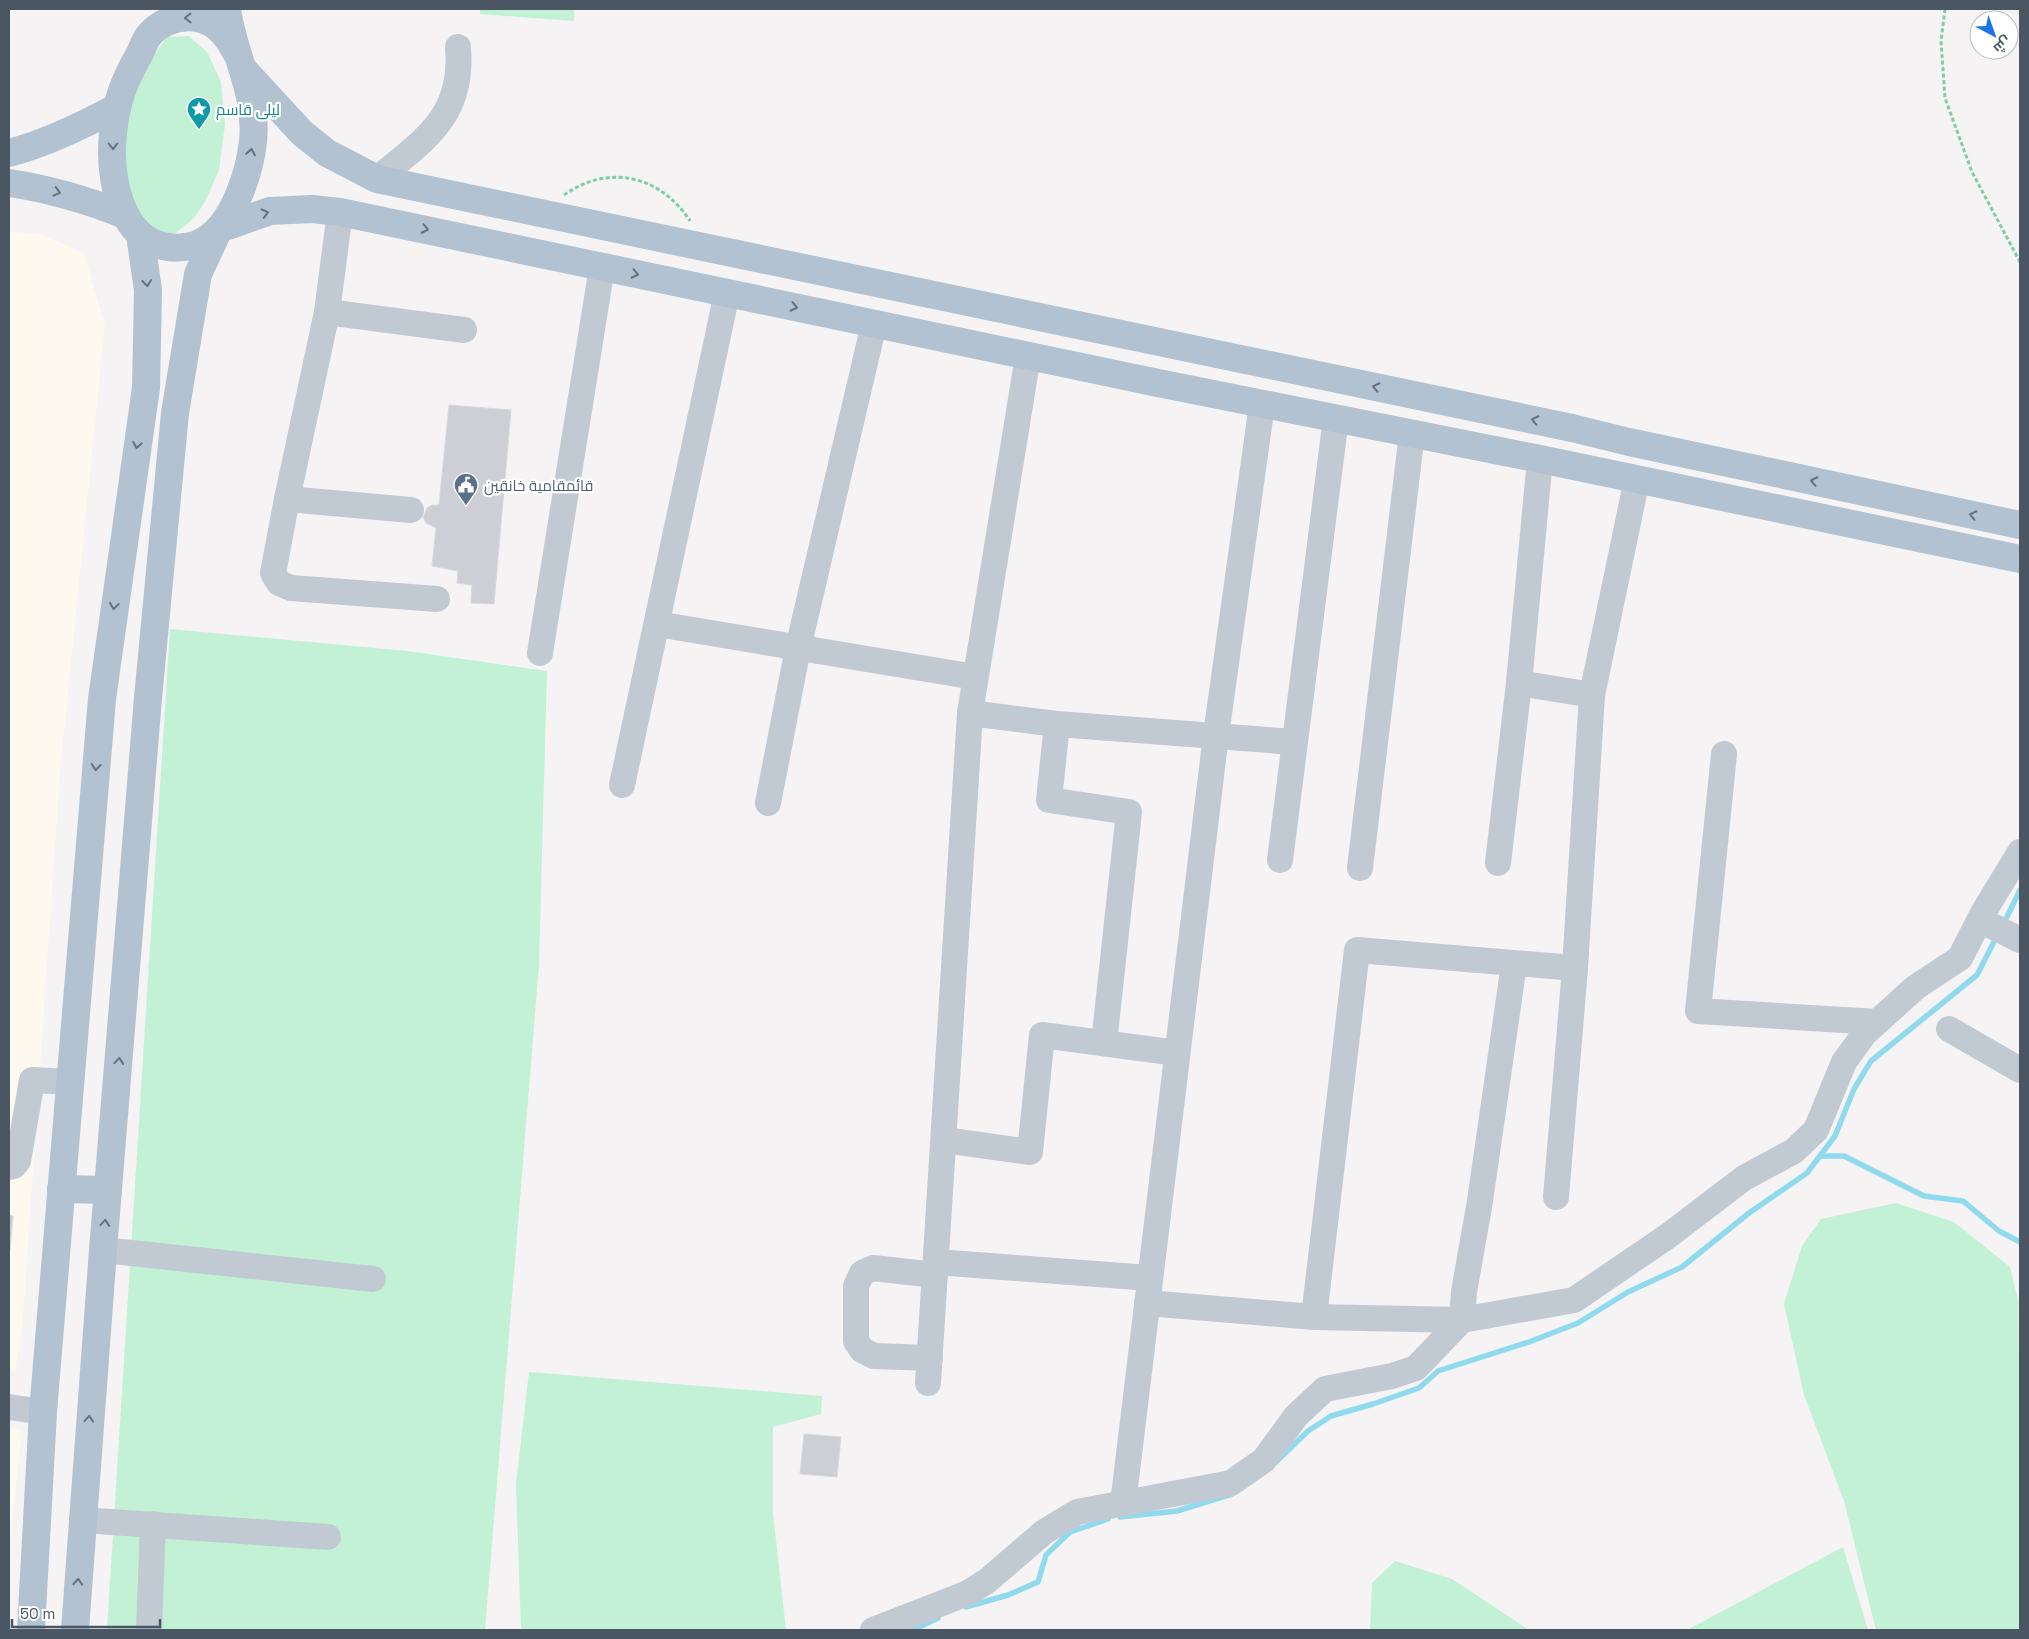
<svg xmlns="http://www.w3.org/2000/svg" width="2029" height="1639" font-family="'Space Grotesk',Cairo,sans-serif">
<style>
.commercial{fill:#fdf9ef}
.green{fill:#c3f1d5}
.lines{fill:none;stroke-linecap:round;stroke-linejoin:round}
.stream{stroke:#90daee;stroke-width:5.5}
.building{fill:#cdcfd5;stroke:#d7d9de}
.path{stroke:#7ad0a6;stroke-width:3;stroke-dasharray:4 2.5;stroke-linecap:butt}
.minor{stroke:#c1cad2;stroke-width:26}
.major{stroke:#b3c2d1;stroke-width:28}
.oneway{stroke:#64717d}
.labels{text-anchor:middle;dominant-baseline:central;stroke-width:4.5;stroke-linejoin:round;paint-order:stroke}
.culture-label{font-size:15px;fill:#0d838f;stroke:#fff;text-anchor:start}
.service-label{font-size:15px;fill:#4e5e75;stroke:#fff;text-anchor:start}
</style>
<rect width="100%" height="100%" fill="#f5f3f3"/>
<g class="commercial">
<path d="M9 232 40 234 84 253 105 325 60 773 22 1333 15 1372 9 1371Z"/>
<path d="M9 1428 22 1430 9 1553Z"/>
</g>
<g class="green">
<path d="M480 9H574V21L480 14Z"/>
<path d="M189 36 207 52 221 82 225 124 219 170 205 202 194 218 176 233 166 235 152 230 138 217 120 159 121 116 150 60 167 37Z"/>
<path d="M170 629 407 651 547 671 539 965 485 1630H107Z"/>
<path d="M1896 1203 1954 1222 2010 1267 2018 1300 2020 1427V1630H1876L1844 1501 1804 1395 1784 1304 1802 1246 1821 1219Z"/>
<path d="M529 1372 822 1396 821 1414 773 1427V1513L786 1630H521L516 1484Z"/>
<path d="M1843 1547 1868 1630H1687Z"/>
<path d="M1395 1561 1452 1579 1529 1630H1370L1372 1583Z"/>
</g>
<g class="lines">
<g class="stream">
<path d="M2003 925 2020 890"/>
<path d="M1820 1156H1844L1924 1196 1963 1201 1999 1231 2020 1242"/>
<path d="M1276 1462 1308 1431 1331 1416 1373 1404 1419 1388 1438 1371 1529 1342 1578 1323 1628 1292 1682 1267 1749 1213 1807 1173 1835 1136 1854 1089 1871 1061 1977 975 1997 936"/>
<path d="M1120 1517 1177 1511 1232 1494"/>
<path d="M966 1607 1008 1595 1038 1582 1046 1555 1070 1532 1108 1519"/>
<path d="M913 1630 938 1618"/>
</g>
</g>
<g class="building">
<path d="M449 405 511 410 494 604 471 603 472 585 457 583 458 571 432 566 436 528 426 523 423 517 427 508 432 505H439Z"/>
<path d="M9 1215 13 1216 10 1250H9Z"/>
<path d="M804 1434 841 1437 837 1477 800 1474Z"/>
</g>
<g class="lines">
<g class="path">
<path d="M1945 9 1941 41 1945 98 1972 172 2020 262"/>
<path d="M564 195C609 163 661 176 690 221"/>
</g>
<g class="minor">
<path d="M377 179C424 140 464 117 458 47"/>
<path d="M340 212 327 312 287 499 273 573 279 583 291 588 437 599"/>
<path d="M327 312 464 330"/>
<path d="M287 499 411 510"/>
<path d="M657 624 975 677"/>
<path d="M540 653 602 267"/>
<path d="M1519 683 1592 695"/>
<path d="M970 713 1057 724 1294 742"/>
<path d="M1057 724 1049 800 1129 812 1104 1043"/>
<path d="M1724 754 1698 1011 1877 1022"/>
<path d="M622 785 727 293"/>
<path d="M768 803 798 648 874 324"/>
<path d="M1280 860 1336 418"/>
<path d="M1498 863 1519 683 1540 459"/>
<path d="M1360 868 1412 433"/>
<path d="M1980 920 2020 940"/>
<path d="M1949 1029 2020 1070"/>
<path d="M944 1140 1030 1152 1042 1035 1177 1053"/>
<path d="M9 1167 14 1166 18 1161 32 1080 70 1082"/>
<path d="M1556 1197 1575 968 1592 695 1637 479"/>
<path d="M103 1250 373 1279"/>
<path d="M936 1262 1150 1278"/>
<path d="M1147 1303 1314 1317 1462 1320 1464 1292 1480 1201 1514 964"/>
<path d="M1314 1317 1357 950 1575 968"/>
<path d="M930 1358 874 1356 862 1350 856 1341V1286L862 1273 873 1268 935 1275"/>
<path d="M928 1383 970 713 1028 356"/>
<path d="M9 1407 43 1412"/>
<path d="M1123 1504 1216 735 1262 404"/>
<path d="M82 1520 328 1537"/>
<path d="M149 1630 153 1524"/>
<path d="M873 1630 968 1593 987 1581 1044 1532 1077 1512 1231 1483 1264 1460 1296 1416 1325 1389 1392 1376 1416 1368 1462 1320 1574 1300 1668 1236 1744 1178 1794 1151 1816 1130 1844 1062 1865 1033 1916 987 1960 958 1983 913 2020 852"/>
</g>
<g class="major">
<path d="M227 9C233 54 258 95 253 141 250 171 235 217 211 236 199 246 183 249 168 247 118 240 109 174 113 133 116 102 124 81 139 55 142 49 144 43 147 38 158 22 179 15 197 18 218 22 228 37 237 54"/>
<path d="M243 69 302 133 327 153 377 179 1572 428 1629 442 2020 525"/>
<path d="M9 153C47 143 82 126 117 107"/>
<path d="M9 183C50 189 87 200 125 215"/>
<path d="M61 1189 108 1190"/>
<path d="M31 1630 43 1412 102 699 146 388 148 290 140 235"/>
<path d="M75 1630 103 1250 148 698 175 413 198 274 219 229 270 211 312 209 340 212 1158 383 1540 459 2020 559"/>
</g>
</g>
<defs><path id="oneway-chevron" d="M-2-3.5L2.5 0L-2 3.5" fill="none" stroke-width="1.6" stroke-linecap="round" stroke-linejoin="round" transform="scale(1.25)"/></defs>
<g class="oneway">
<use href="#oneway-chevron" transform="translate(188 18) rotate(179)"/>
<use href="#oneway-chevron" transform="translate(113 146) rotate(90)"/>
<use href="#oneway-chevron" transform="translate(251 152) rotate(-80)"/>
<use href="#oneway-chevron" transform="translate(57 192) rotate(15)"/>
<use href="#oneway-chevron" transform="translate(265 213) rotate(-16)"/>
<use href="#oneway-chevron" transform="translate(425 229) rotate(12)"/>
<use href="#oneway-chevron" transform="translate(635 274) rotate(12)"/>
<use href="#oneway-chevron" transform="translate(147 283) rotate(83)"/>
<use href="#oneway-chevron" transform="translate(794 307) rotate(12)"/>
<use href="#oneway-chevron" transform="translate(1376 387) rotate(-168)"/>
<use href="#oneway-chevron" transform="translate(1535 420) rotate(-168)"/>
<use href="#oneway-chevron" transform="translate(137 445) rotate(99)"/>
<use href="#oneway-chevron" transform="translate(1814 481) rotate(-168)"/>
<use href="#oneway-chevron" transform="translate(1973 515) rotate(-168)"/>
<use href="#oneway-chevron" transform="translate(114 606) rotate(98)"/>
<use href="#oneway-chevron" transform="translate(96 767) rotate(95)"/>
<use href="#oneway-chevron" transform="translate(119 1061) rotate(-85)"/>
<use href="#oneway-chevron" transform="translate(105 1223) rotate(-85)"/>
<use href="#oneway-chevron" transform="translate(89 1419) rotate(-86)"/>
<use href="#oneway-chevron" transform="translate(78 1582) rotate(-86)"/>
</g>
<defs>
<symbol id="sight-pin" viewBox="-11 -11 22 30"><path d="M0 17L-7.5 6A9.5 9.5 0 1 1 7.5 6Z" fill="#0f9aa8" stroke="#fff"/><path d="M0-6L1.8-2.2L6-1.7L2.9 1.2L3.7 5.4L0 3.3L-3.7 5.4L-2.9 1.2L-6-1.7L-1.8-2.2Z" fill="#fff"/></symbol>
<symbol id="civic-pin" viewBox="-11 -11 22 30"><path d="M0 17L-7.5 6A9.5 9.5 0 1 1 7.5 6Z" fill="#5c6f8a" stroke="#fff"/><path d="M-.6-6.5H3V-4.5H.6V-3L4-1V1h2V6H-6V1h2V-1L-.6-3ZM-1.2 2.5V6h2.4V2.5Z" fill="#fff"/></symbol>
</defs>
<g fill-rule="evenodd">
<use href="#sight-pin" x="185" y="95" width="28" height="38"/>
<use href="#civic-pin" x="452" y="471" width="28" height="38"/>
</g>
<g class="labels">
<g class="culture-label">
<text x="216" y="109">ليلى قاسم</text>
</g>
<g class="service-label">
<text x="484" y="485">قائمقامية خانقين</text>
</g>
</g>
<rect width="2029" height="1639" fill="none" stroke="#4a5661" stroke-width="20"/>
<g transform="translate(1994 35) rotate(139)"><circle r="24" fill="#ffffff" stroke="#b7bbc0"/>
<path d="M0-4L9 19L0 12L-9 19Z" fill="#1a73e8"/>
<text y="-8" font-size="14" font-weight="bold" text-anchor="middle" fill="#4a5661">ش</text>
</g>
<path d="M12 1619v8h148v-8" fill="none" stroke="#4a5661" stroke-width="2.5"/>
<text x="20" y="1619" font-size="15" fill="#4a5661" stroke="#ffffff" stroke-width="4" paint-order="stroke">50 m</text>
</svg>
